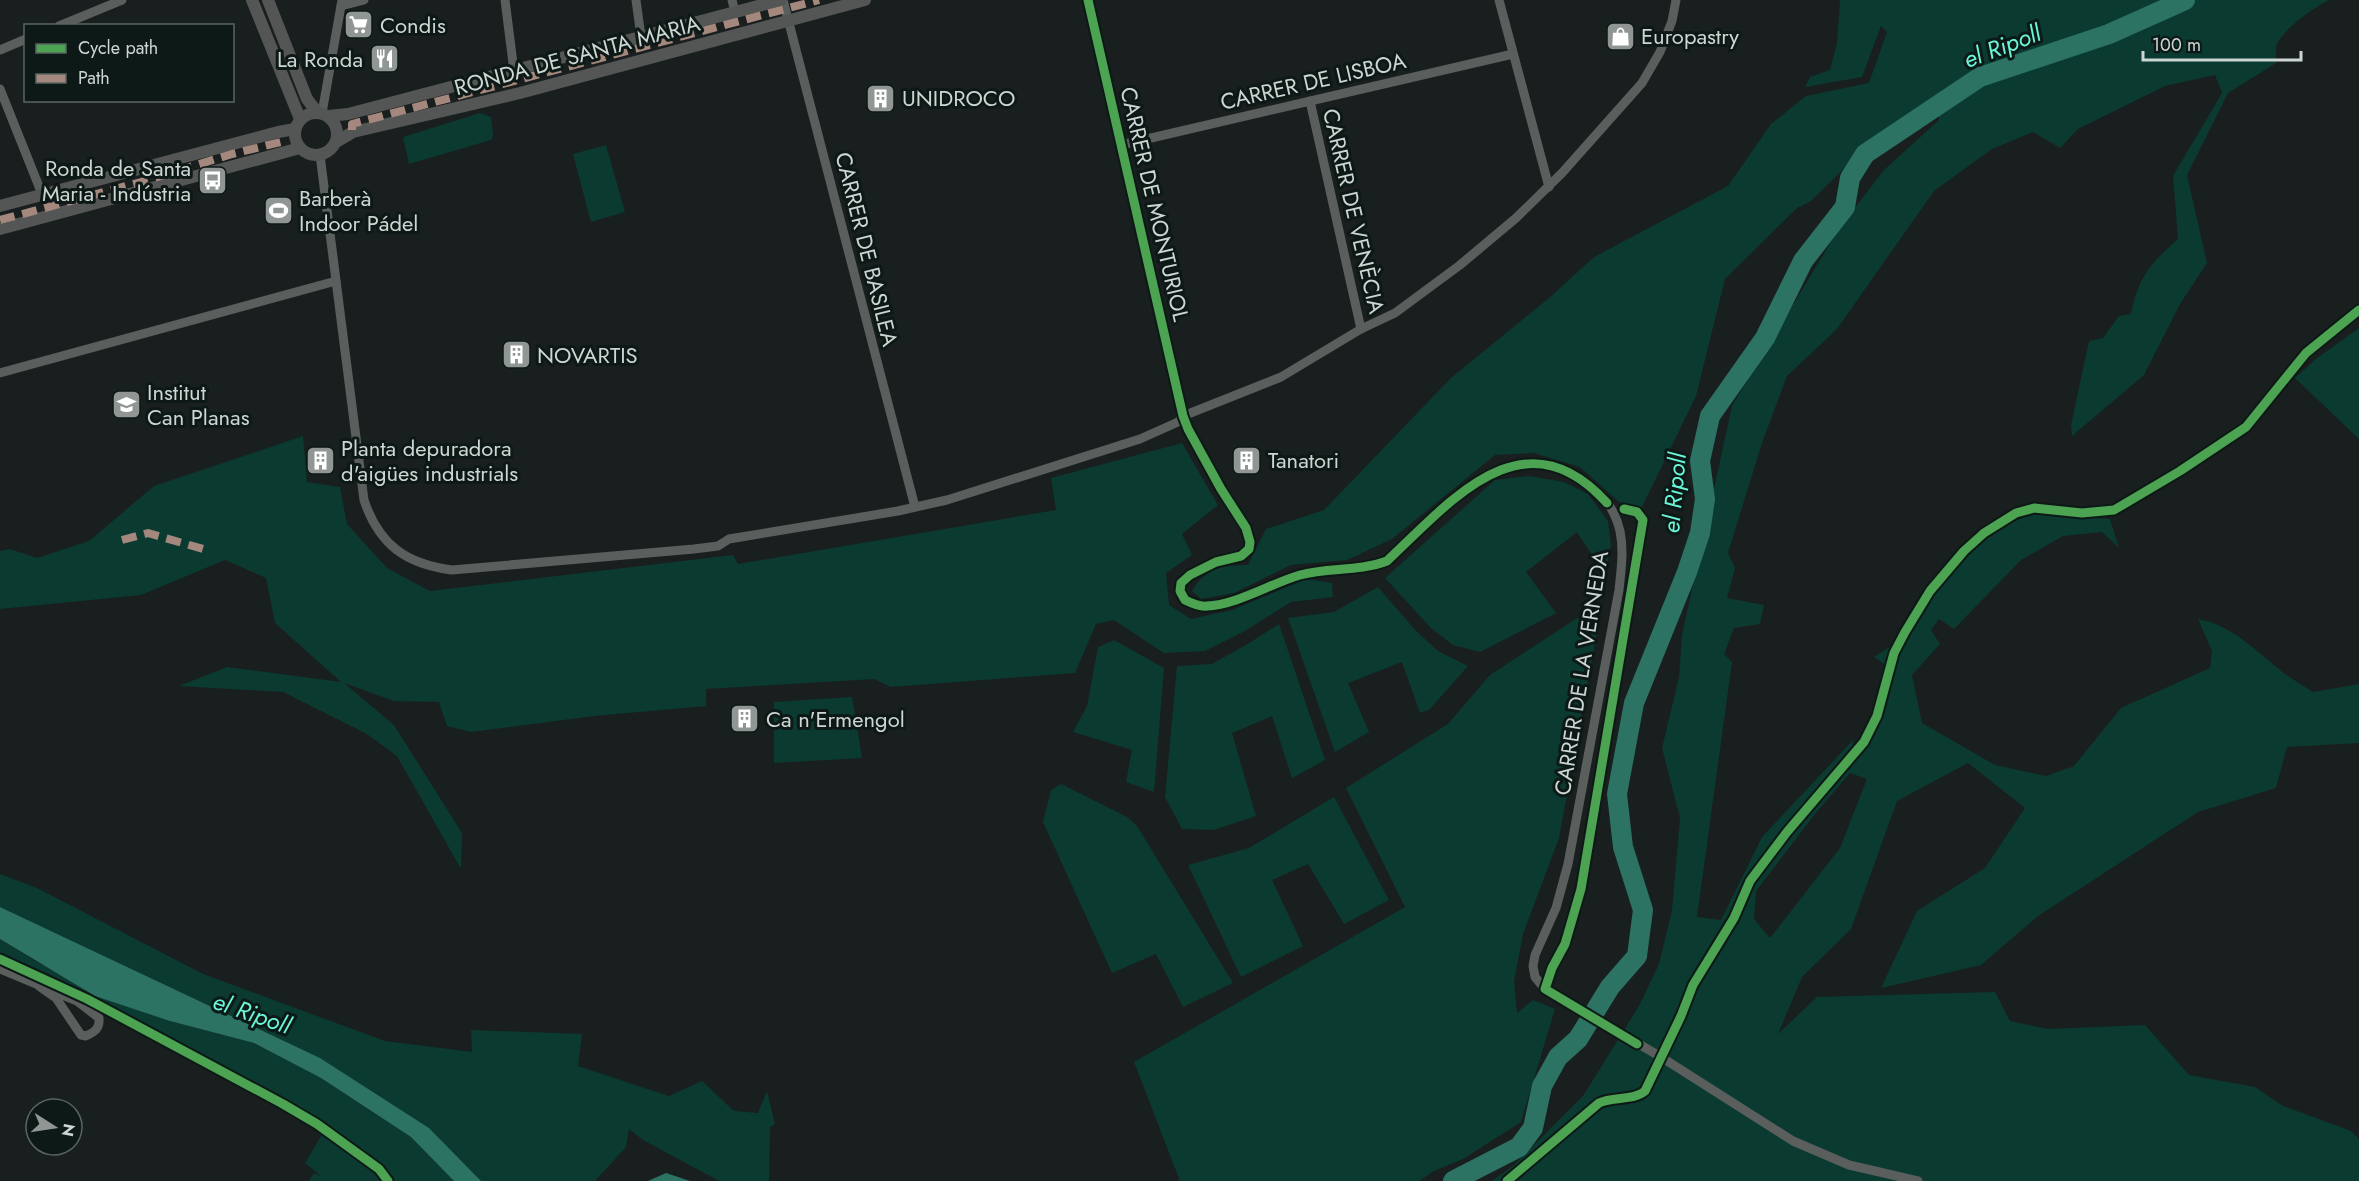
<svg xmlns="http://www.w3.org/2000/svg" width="2359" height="1181" font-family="Jost,sans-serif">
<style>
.green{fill:#0b3a31;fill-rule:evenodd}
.water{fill:#2c7364}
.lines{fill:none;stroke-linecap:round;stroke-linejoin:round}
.river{stroke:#2c7364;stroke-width:20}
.street{stroke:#5a5e5d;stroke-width:9}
.secondary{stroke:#535655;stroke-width:12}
.quiet{stroke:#a5887d;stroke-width:8;stroke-dasharray:15 8;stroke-linecap:butt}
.cycleway-casing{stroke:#0d1916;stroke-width:13}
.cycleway{stroke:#4ca352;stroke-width:9}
.labels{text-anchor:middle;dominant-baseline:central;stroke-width:6;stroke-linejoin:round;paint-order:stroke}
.poi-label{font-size:22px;fill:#ced6d4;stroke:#0d1916;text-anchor:start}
.street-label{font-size:22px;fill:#ced6d4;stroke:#0d1916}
.water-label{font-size:24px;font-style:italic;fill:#6af7d9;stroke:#0d1916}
</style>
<rect width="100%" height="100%" fill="#191f1e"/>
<g class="green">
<path d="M1840 0H2330C2316 5 2283 30 2277 44 2275 49 2277 58 2276 63L2228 93 2187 175 2207 263 2180 304 2144 375 2072 436 2071 425 2089 341 2103 338 2119 316 2131 314C2139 276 2150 264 2178 239L2173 176 2222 93 2215 75 2165 86 2078 129 2060 148 2033 132 1992 149 1934 191 1837 329 1787 376 1762 443 1728 553 1735 568 1727 598 1764 605 1760 624 1734 628 1724 654 1732 662 1697 917 1721 920 1762 837 1853 740 1852 759 1868 741 1893 670 1874 657 1904 638 1926 603 1956 565 1975 545 2002 527 2033 513 2110 519 2119 548 2102 532 2063 536 2021 560 1954 629 1939 619 1931 630 1940 644 1912 675 1922 723 1995 765 2046 776 2074 766 2121 708 2210 668 2212 651 2198 619C2233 625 2258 653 2285 674 2294 680 2304 686 2313 692L2359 684V743L2287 747 2276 788 2198 812 2038 916 1981 965 1881 988 1917 911 1985 868 2025 808 1968 763 1897 801 1851 929 1802 977 1778 1034 1817 997 1995 992 2010 1021 2048 1029 2145 1025 2189 1075 2255 1087 2283 1106 2351 1131 2359 1139V1181H1492L1514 1165 1583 1096 1639 1006 1659 964 1672 910 1680 818 1662 748 1679 677 1682 635 1732 406 1840 227 1884 170 1939 120 1938 100 1860 153 1811 201 1797 208 1725 279 1696 396 1642 507 1619 502 1580 467 1534 453 1495 455 1392 539 1347 560 1291 565 1234 593 1201 599 1192 591C1205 568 1224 565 1248 565L1266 529 1324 510 1451 378 1549 298 1594 257 1728 186 1771 124 1806 96 1869 83 1887 32 1881 26 1862 77 1805 87 1810 77 1830 70 1837 43ZM1850 773 1867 779 1840 848 1770 938 1754 919 1756 891 1815 814Z"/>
<path d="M480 113 491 117 493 136 491 140 409 164 403 137Z"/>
<path d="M606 145 625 212 591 222 573 154Z"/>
<path d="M2359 328V439L2295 378 2316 359Z"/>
<path d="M303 436 307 482 340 487 347 524 387 568 430 591 733 555 738 564 1056 510 1051 478 1182 443 1218 505 1182 534 1192 555 1166 573 1169 605 1191 619 1232 610 1306 579 1332 583 1333 597 1291 602 1243 632 1205 651 1164 653 1114 620 1096 624 1075 673 891 687 874 679 706 689V706L594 716 471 732 447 726 439 702 394 701 344 683 394 725 462 833 461 869 397 756 367 734 283 692 179 686 227 667 341 682 275 623 266 578 225 560 141 595 0 609V551L10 549 37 558 89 541 154 486Z"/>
<path d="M1529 476 1564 482 1588 494 1608 521 1611 545 1605 575 1577 532 1526 572 1556 613 1480 652 1453 645 1431 628 1385 578 1495 480Z"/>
<path d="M1378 587 1415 630 1438 651 1468 666 1429 710 1420 713 1402 662 1348 683 1369 732 1335 752 1288 618 1334 612Z"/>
<path d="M1577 618 1598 627 1559 838 1523 934 1514 981 1517 1013 1533 1000 1555 1009 1521 1122 1463 1159 1434 1171 1419 1181H1180L1134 1062 1405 907 1346 788 1448 724 1490 675Z"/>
<path d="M1279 624 1325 760 1292 778 1272 716 1232 733 1256 816 1213 830 1182 829 1165 797 1177 666 1212 664 1246 645Z"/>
<path d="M1114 640 1164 668 1154 792 1126 782 1132 750 1073 732 1087 706 1098 647Z"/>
<path d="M852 697 862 758 774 763V702Z"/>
<path d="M1061 784 1127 817 1137 826 1233 983 1183 1007 1156 954 1112 973 1043 822 1051 790Z"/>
<path d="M1334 797 1389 900 1344 924 1308 864 1272 880 1303 946 1241 977 1188 865 1249 848Z"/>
<path d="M0 874 37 888 203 974 385 1041 472 1052 471 1030 582 1034 578 1066 669 1096 702 1081 734 1111 758 1113 767 1091 775 1124 770 1127 769 1181H719L643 1140 629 1129 626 1147 595 1181H481L429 1128 320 1058 0 907Z"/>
<path d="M0 939 37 962 170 1021 254 1043 321 1078 411 1137 454 1181H309L314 1173 321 1176 305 1163 327 1126 295 1105 130 1017 0 955Z"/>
</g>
<g class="water">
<path d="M0 907 320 1058 429 1128 481 1181H454L411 1137 321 1078 254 1043 170 1021 95 996 0 939Z"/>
<path d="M666 1173 690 1181H648Z"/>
</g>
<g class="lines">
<path class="river" d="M1453 1181 1519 1147 1533 1128 1542 1086 1558 1057 1578 1039 1610 987 1637 956 1643 910 1623 847 1617 794 1634 703 1687 572 1700 533 1705 499 1700 461 1710 416 1765 338 1803 261 1845 207 1850 178 1865 154 1980 77 2109 34 2185 0"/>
<g class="street">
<path d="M505 0 514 71"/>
<path d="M636 0 641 37"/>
<path d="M732 0 735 12"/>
<path d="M783 0 915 507"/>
<path d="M1088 0 1183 416 1188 429 1221 489 1246 528 1250 542 1249 549 1241 556 1216 562 1190 575 1181 583 1180 591 1185 600C1191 603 1200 607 1207 606 1236 605 1272 583 1300 575 1329 567 1358 572 1387 561 1409 540 1432 520 1455 500 1467 490 1481 476 1496 471 1546 452 1607 476 1620 531 1624 551 1621 570 1619 590L1568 864 1556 908 1535 955 1533 966 1535 977 1545 989 1661 1057 1793 1141 1849 1165 1918 1181"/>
<path d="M1499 0 1549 187"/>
<path d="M341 6 364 0"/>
<path d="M59 26 122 0"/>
<path d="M0 50 26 39"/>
<path d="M0 89 42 194"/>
<path d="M1310 101 1361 329"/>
<path d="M322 113 342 0"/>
<path d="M1121 145 1513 54"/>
<path d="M320 155 364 500C379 545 406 564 452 570L694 549 718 546 729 539 898 511 947 500 1140 439 1178 422 1183 416 1281 377 1361 329 1395 313 1460 265 1516 218 1562 173 1642 83 1660 52 1672 21 1676 0"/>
<path d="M0 373 336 281"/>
<path d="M0 969 77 1001 99 1018C100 1028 95 1032 86 1036L81 1035 56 998 39 986"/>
</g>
<g class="secondary">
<path d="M252 0 300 119"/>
<path d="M268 0 307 99 317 112"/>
<circle cx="316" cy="134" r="21"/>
<path d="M328 116 348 114 781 0"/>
<path d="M336 142 353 132 520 93 865 0"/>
<path d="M0 206 278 132 295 129"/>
<path d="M0 229 300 148"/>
</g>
<g class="quiet">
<path d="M352 130V124L819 0"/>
<path d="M0 220 141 182 232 154 281 142"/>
<path d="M122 540 148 533 210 551"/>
</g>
<defs>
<g id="cycleway">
<path d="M1088 0 1183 416 1188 429 1221 489 1246 528 1250 542 1249 549 1241 556 1216 562 1190 575 1181 583 1180 591 1185 600C1191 603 1200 607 1207 606 1236 605 1272 583 1300 575 1329 567 1358 572 1387 561 1451 501 1524 411 1607 503"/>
<path d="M1624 509 1637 512 1643 520 1581 889 1565 944 1552 968 1545 989 1637 1044"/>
<path d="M0 959 87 999 283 1104 317 1124 379 1169 388 1181"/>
<path d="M1507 1181 1599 1103C1613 1096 1634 1101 1645 1091L1681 1016 1693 985 1734 918 1750 881 1787 832 1864 742 1877 716 1894 653 1905 632 1930 591 1964 551 1984 533 2016 513 2034 508 2082 513 2114 510 2180 471 2246 427 2306 353 2359 310"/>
</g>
</defs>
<use href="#cycleway" class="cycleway-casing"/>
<use href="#cycleway" class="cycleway"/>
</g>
<defs>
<symbol id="supermarket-square" viewBox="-11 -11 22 22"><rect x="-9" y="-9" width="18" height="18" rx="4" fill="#8f9694" stroke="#0d1916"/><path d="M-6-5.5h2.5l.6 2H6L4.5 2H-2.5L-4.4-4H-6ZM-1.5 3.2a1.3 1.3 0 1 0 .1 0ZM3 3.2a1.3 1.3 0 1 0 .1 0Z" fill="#fff"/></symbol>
<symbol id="shop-square" viewBox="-11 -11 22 22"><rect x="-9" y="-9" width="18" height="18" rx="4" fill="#8f9694" stroke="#0d1916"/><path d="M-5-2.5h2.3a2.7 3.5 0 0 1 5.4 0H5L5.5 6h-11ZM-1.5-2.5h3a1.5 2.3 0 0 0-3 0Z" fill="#fff"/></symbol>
<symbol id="restaurant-square" viewBox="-11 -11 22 22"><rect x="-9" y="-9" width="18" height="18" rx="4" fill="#8f9694" stroke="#0d1916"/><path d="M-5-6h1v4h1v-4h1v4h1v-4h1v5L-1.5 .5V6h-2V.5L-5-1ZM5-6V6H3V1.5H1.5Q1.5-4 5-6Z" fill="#fff"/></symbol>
<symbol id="building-square" viewBox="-11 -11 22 22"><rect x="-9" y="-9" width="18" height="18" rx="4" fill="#8f9694" stroke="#0d1916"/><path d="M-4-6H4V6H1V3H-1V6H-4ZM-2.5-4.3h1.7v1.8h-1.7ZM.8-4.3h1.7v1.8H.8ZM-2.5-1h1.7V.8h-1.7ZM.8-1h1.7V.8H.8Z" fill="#fff"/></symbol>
<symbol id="bus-square" viewBox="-11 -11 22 22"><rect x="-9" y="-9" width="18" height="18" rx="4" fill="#8f9694" stroke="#0d1916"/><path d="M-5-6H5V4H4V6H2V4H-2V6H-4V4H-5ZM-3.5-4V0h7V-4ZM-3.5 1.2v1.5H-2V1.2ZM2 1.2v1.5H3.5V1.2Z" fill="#fff"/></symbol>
<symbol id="stadium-square" viewBox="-11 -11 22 22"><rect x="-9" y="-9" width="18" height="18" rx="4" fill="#8f9694" stroke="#0d1916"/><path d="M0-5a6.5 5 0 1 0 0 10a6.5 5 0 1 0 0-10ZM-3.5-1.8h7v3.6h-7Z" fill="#fff"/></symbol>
<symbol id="school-square" viewBox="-11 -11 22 22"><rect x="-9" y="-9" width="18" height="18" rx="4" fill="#8f9694" stroke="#0d1916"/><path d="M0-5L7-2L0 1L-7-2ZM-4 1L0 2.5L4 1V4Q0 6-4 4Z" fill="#fff"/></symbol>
</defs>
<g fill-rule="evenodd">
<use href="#supermarket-square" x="342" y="8" width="33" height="33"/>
<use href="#shop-square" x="1604" y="20" width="33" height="33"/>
<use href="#restaurant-square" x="368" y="42" width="33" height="33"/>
<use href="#building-square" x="864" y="82" width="33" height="33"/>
<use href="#bus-square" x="196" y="164" width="33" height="33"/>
<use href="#stadium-square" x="262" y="194" width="33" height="33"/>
<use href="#building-square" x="500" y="338" width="33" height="33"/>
<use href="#school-square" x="110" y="388" width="33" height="33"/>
<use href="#building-square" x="1230" y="444" width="33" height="33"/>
<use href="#building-square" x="304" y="444" width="33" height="33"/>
<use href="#building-square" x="728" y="702" width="33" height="33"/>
</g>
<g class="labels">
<g class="poi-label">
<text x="380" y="25">Condis</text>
<text x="1641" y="36">Europastry</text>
<text x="363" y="59" text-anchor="end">La Ronda</text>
<text x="902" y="98">UNIDROCO</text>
<text x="191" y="168" text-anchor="end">Ronda de Santa<tspan x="191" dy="25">Maria - Indústria</tspan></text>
<text x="299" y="198">Barberà<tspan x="299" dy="25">Indoor Pádel</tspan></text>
<text x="537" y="355">NOVARTIS</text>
<text x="147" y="392">Institut<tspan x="147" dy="25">Can Planas</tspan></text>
<text x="341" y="448">Planta depuradora<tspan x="341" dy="25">d'aigües industrials</tspan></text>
<text x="1268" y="460">Tanatori</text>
<text x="766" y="719">Ca n'Ermengol</text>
</g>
<g class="street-label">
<text transform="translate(577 55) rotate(-15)">RONDA DE SANTA MARIA</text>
<text transform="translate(1313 81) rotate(-13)">CARRER DE LISBOA</text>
<text transform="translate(1155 204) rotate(77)">CARRER DE MONTURIOL</text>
<text transform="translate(1354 211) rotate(77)">CARRER DE VENÈCIA</text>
<text transform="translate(867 249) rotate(76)">CARRER DE BASILEA</text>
<text transform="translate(1581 673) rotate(-81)">CARRER DE LA VERNEDA</text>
</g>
<g class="water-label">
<text transform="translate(2002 46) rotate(-21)">el Ripoll</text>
<text transform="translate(1674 493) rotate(-85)">el Ripoll</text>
<text transform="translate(252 1013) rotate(19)">el Ripoll</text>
</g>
</g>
<rect x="24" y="24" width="210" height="78" fill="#0d1916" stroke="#5a6562" stroke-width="1.5"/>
<rect x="36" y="44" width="30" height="9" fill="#4ca352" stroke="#5a6562" stroke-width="1.5"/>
<text x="78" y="54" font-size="18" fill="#ced6d4">Cycle path</text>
<rect x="36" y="74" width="30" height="9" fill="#a5887d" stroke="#5a6562" stroke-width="1.5"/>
<text x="78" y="84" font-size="18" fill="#ced6d4">Path</text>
<g transform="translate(54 1127) rotate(102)"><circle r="28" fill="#0d1916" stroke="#5a6562" stroke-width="1.5"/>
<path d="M0-4.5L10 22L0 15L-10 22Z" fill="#8f9694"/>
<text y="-9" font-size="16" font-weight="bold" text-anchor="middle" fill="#ced6d4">N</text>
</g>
<path d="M2143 51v9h158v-9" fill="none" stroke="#ced6d4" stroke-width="3"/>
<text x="2152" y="51" font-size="18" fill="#ced6d4" stroke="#0d1916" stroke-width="4.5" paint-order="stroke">100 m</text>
</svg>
